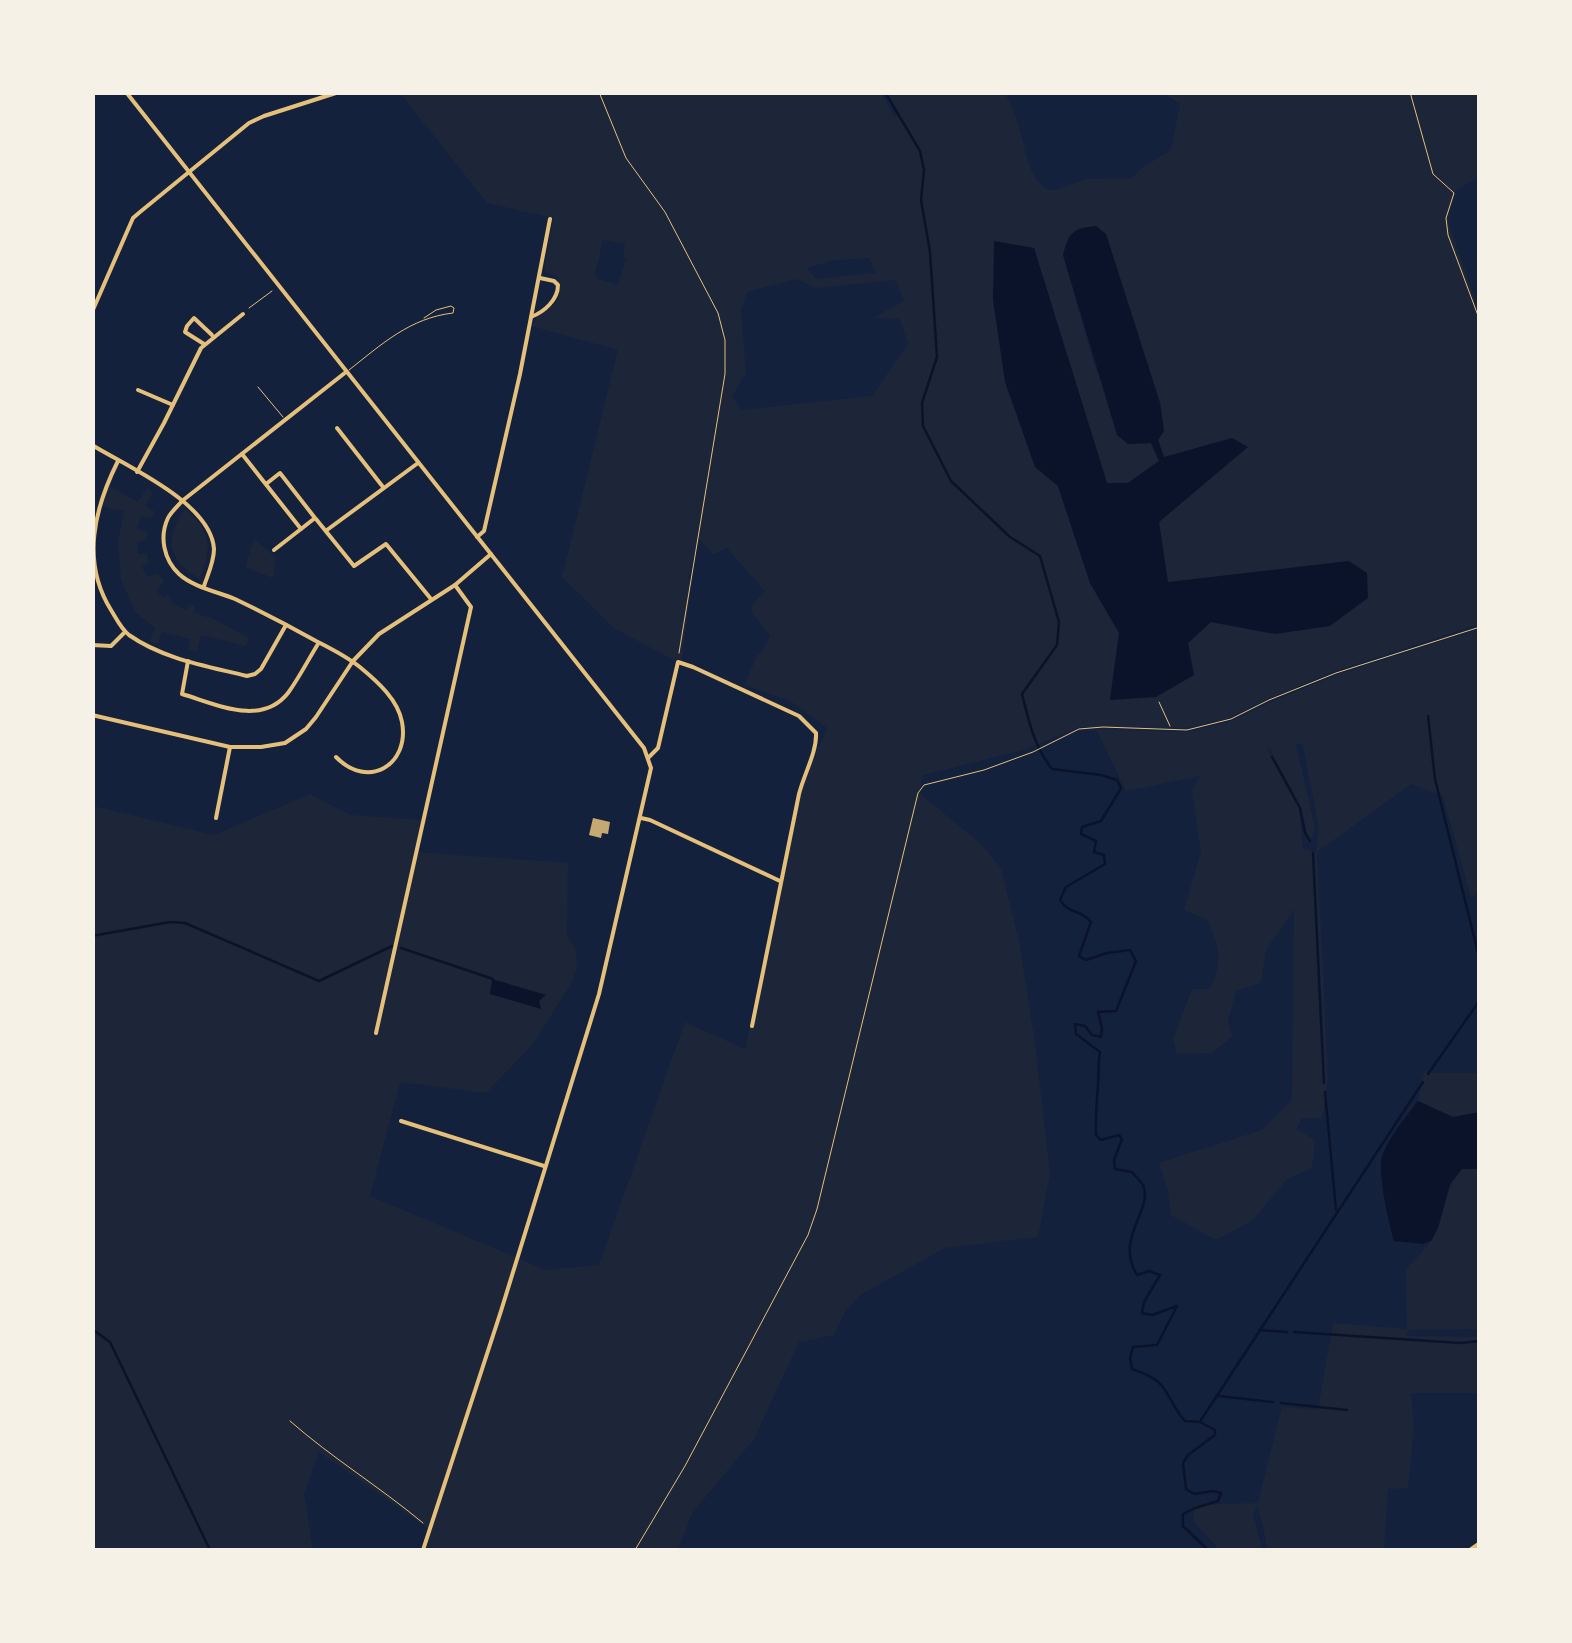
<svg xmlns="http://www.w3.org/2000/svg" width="1572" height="1643" font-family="Poppins,sans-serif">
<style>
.green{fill:#1d2539;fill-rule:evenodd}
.water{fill:#0b132b}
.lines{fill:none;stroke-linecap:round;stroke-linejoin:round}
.stream{stroke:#0b132b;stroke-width:2.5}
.building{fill:#c6a872}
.path{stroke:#e5c07b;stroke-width:1}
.service{stroke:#e5c07b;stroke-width:1}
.minor{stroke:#e5c07b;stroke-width:4}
.tertiary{stroke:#e5c07b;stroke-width:4}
</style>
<rect width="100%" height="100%" fill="#14213d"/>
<g class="green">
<path d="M400 93H881L894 116 893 119 898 114 885 93H1005C1011 105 1017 118 1020 131 1027 154 1027 176 1048 190H1056L1086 179 1132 178 1143 167 1171 150 1180 104 1163 93H1479V177L1456 190 1448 221 1479 311V624L1335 671 1268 699 1229 718 1187 728 1079 727 1027 749 923 775 919 793 981 844 1001 868 1019 941 1035 1043 1050 1174 1038 1237 945 1248 862 1294 845 1312 834 1335 799 1342 754 1439 692 1513 678 1550H423L429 1529 319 1452 304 1494 313 1550H93V806L214 835 310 794 350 815 423 820 417 852 568 863 567 936 575 948 577 967 572 982 533 1044 486 1093 400 1082 370 1196 546 1270 599 1265 685 1022 745 1049 799 794 827 728 790 701 745 685 757 655 761 654 770 636 752 613 751 606 765 591 727 548 713 554 698 538 688 580 692 581 682 659 674 660 615 629 562 577 618 350 531 326C545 301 566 314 557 276L544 271 553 218 487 203ZM1079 228 1106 234 1160 402 1164 431 1158 440 1164 458 1232 438 1159 522 1168 583 1349 561 1275 634 1211 622 1188 643 1110 699 1119 633 1090 583 1058 486 1034 248 1107 483H1128L1159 461 1151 443 1128 444 1093 361 1063 255 1068 237ZM603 240 625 244 623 258 626 259 618 285 598 279 595 274ZM869 258 876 273 816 279 807 268 834 260ZM797 279 816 288 896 280 904 301 873 318 900 319 908 344 872 396 742 410 732 396 746 373 741 311 747 292Z"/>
<path d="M107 485 138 502 147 488 153 493 145 506 155 512 152 518 141 516 137 529 148 532 146 540 137 542 138 554 147 553 149 563 142 567 147 577 158 573 164 581 156 590 163 598 167 595 172 599 171 603 186 610 190 604 195 606 194 613 214 619 249 638 246 646 201 635 197 652 188 650 190 639 162 632 158 644 150 641 155 628 136 613 121 580 118 542 124 511 101 506Z"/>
<path d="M185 509C212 530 212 550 200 579 168 561 163 538 185 509Z"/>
<path d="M254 539 276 557 273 578 245 567Z"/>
<path d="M1479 629V893L1471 898 1443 796 1411 784 1317 852 1328 1080 1322 1118H1302L1296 1129 1315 1140 1312 1168 1287 1179 1252 1221 1216 1240 1171 1215 1168 1191 1159 1163 1262 1130 1292 1099 1294 909 1266 950 1261 983 1236 991 1228 1021 1232 1037 1212 1053 1177 1054 1173 1039 1192 989H1210C1223 961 1219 950 1209 921L1184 910 1201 852 1192 791 1200 776 1126 791 1096 729 1187 732 1229 722 1271 702 1336 675ZM1302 743 1319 828 1316 852 1303 849 1299 808 1267 749H1270L1301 808 1307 833 1311 839 1315 828 1296 745Z"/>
<path d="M1424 1073H1479V1112L1453 1117 1418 1101Z"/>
<path d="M1462 1169H1479V1329L1408 1330 1407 1336 1479 1337V1393H1411L1414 1426 1408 1488 1388 1489 1384 1550H1268L1258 1505 1253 1514 1262 1550H1214L1216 1546 1193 1521 1195 1505 1258 1503 1282 1407 1318 1410 1333 1323 1407 1329 1406 1269C1417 1257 1431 1245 1437 1230 1447 1206 1444 1191 1462 1169Z"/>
</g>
<g class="water">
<path d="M1096 226 1106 234 1160 403 1164 431 1158 440 1164 457 1232 438 1248 447 1159 522 1168 582 1349 561 1367 573 1368 598 1330 626 1275 634 1211 622 1188 643 1194 675 1156 697 1110 700 1119 633 1090 583 1058 486 1035 467 1005 382 993 300 994 241 1034 248 1107 483H1128L1159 461 1151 443 1128 444 1117 435 1063 255C1069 233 1073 228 1096 226Z"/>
<path d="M492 979 546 995 539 1001 541 1009 490 994Z"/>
<path d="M1418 1101 1453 1117 1480 1112 1479 1169H1462L1450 1184 1438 1228 1431 1241 1423 1244 1394 1241C1388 1221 1380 1183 1381 1162 1383 1144 1407 1115 1418 1101Z"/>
</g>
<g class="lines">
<g class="stream">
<path d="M885 92 920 151 924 170 921 200 930 252 937 357 922 403 923 426 951 481 1010 537 1040 556 1059 622 1057 645 1022 694C1029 722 1034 746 1052 769L1101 775 1117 780 1121 788 1101 821 1082 827 1081 834 1096 841 1094 852 1104 855 1105 864 1066 887 1060 900C1070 915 1081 909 1091 922L1079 956 1086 960 1107 953 1130 950 1136 961 1116 1011 1098 1012 1102 1028 1101 1037 1092 1035 1085 1026 1075 1024 1076 1034 1100 1052C1098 1063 1099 1074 1098 1085 1097 1102 1095 1117 1096 1135L1101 1140 1119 1135 1122 1139 1114 1160 1115 1169 1132 1172C1135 1176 1140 1180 1143 1185 1154 1210 1114 1237 1137 1275L1149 1271 1160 1275 1144 1302 1142 1313 1152 1315 1177 1306 1157 1345 1133 1347 1130 1358 1132 1369C1143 1373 1155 1377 1162 1386 1171 1397 1175 1411 1185 1421L1200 1422 1215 1430V1435L1188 1455 1183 1463 1186 1489 1194 1494 1213 1491 1221 1493 1218 1501 1195 1508 1183 1514V1526L1208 1550"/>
<path d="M1428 716 1435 779 1480 961"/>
<path d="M1272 757 1300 808 1305 833 1310 841"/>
<path d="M1313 853 1324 1083"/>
<path d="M92 936 170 922 185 923 319 981 392 946"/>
<path d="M401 948 493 979"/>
<path d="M1428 1074 1480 1000"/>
<path d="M1325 1092 1336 1210"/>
<path d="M92 1329 110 1342 210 1550"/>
<path d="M1259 1330 1287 1332"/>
<path d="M1294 1332 1460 1343 1480 1341"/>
<path d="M1219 1396 1273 1402"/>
<path d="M1281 1403 1347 1410"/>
<path d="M1201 1420 1423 1082"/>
</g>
</g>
<path class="building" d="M593 818 610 822 608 834 602 833 601 838 589 835Z"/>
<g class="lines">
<g class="path">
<path d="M599 92 626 158 665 212 718 313 725 340V374L679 653"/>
<path d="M1410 92 1433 174 1454 193 1446 218 1448 235 1480 321"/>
<path d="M249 308 272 291"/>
<path d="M1159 702 1170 726"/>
<path d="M290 1421C332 1458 380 1487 423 1523"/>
<path d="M635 1550 685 1466 808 1235 817 1209 918 793 924 785 984 770 1033 752 1079 729 1103 727 1187 730 1231 719 1269 700 1336 673 1480 627"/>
</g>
<g class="service">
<path d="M349 370C382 344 410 318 453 313L454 308 451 306 436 310 424 318"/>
<path d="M258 387 283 417"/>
</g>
<g class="minor">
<path d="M126 92 644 748 651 768 599 994 501 1311 423 1550"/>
<path d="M92 312 133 218 140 212 249 123 264 116 339 92"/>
<path d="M531 317C544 312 558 300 558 285L554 281 540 278"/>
<path d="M204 344 185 332 187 326 194 318 212 335"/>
<path d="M138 390 173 405"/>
<path d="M337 428 383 487"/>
<path d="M92 445C128 467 211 503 214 549 214 562 208 574 204 586"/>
<path d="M242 454 301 529 315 518 280 473 266 484"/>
<path d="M118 461C94 509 81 562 111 610 116 618 121 629 129 635 163 659 207 666 247 676L255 674 261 669 286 625"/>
<path d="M137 472 164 423 201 348 243 314"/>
<path d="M316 519 354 566 386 544 431 599"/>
<path d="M327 530 418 463"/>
<path d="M477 537 484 531 520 374 550 219"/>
<path d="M274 550 301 529"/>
<path d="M92 645 111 646 125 632"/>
<path d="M188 661 182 694C216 704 261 727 288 693 299 678 308 660 318 644"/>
<path d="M92 715 230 747H261L285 743 306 729 316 717 353 661 379 634 455 585 491 554"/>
<path d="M336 757C368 790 410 765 402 722 398 700 378 682 361 668 348 657 332 649 316 641 289 626 262 612 235 599 218 592 193 587 179 574 164 560 159 537 168 518 171 512 178 506 182 501L346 372"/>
<path d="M648 758 658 748 678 662 693 667 799 716 816 733C817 752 804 774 799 794L752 1026"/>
<path d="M216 818 230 747"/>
<path d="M641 818 650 820 780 881"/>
<path d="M376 1033 471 607 455 585"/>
<path d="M401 1121 544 1166"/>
</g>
<path class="tertiary" d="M1470 1550 1480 1543"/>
</g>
<rect width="1572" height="1643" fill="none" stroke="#f6f1e7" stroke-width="190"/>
</svg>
